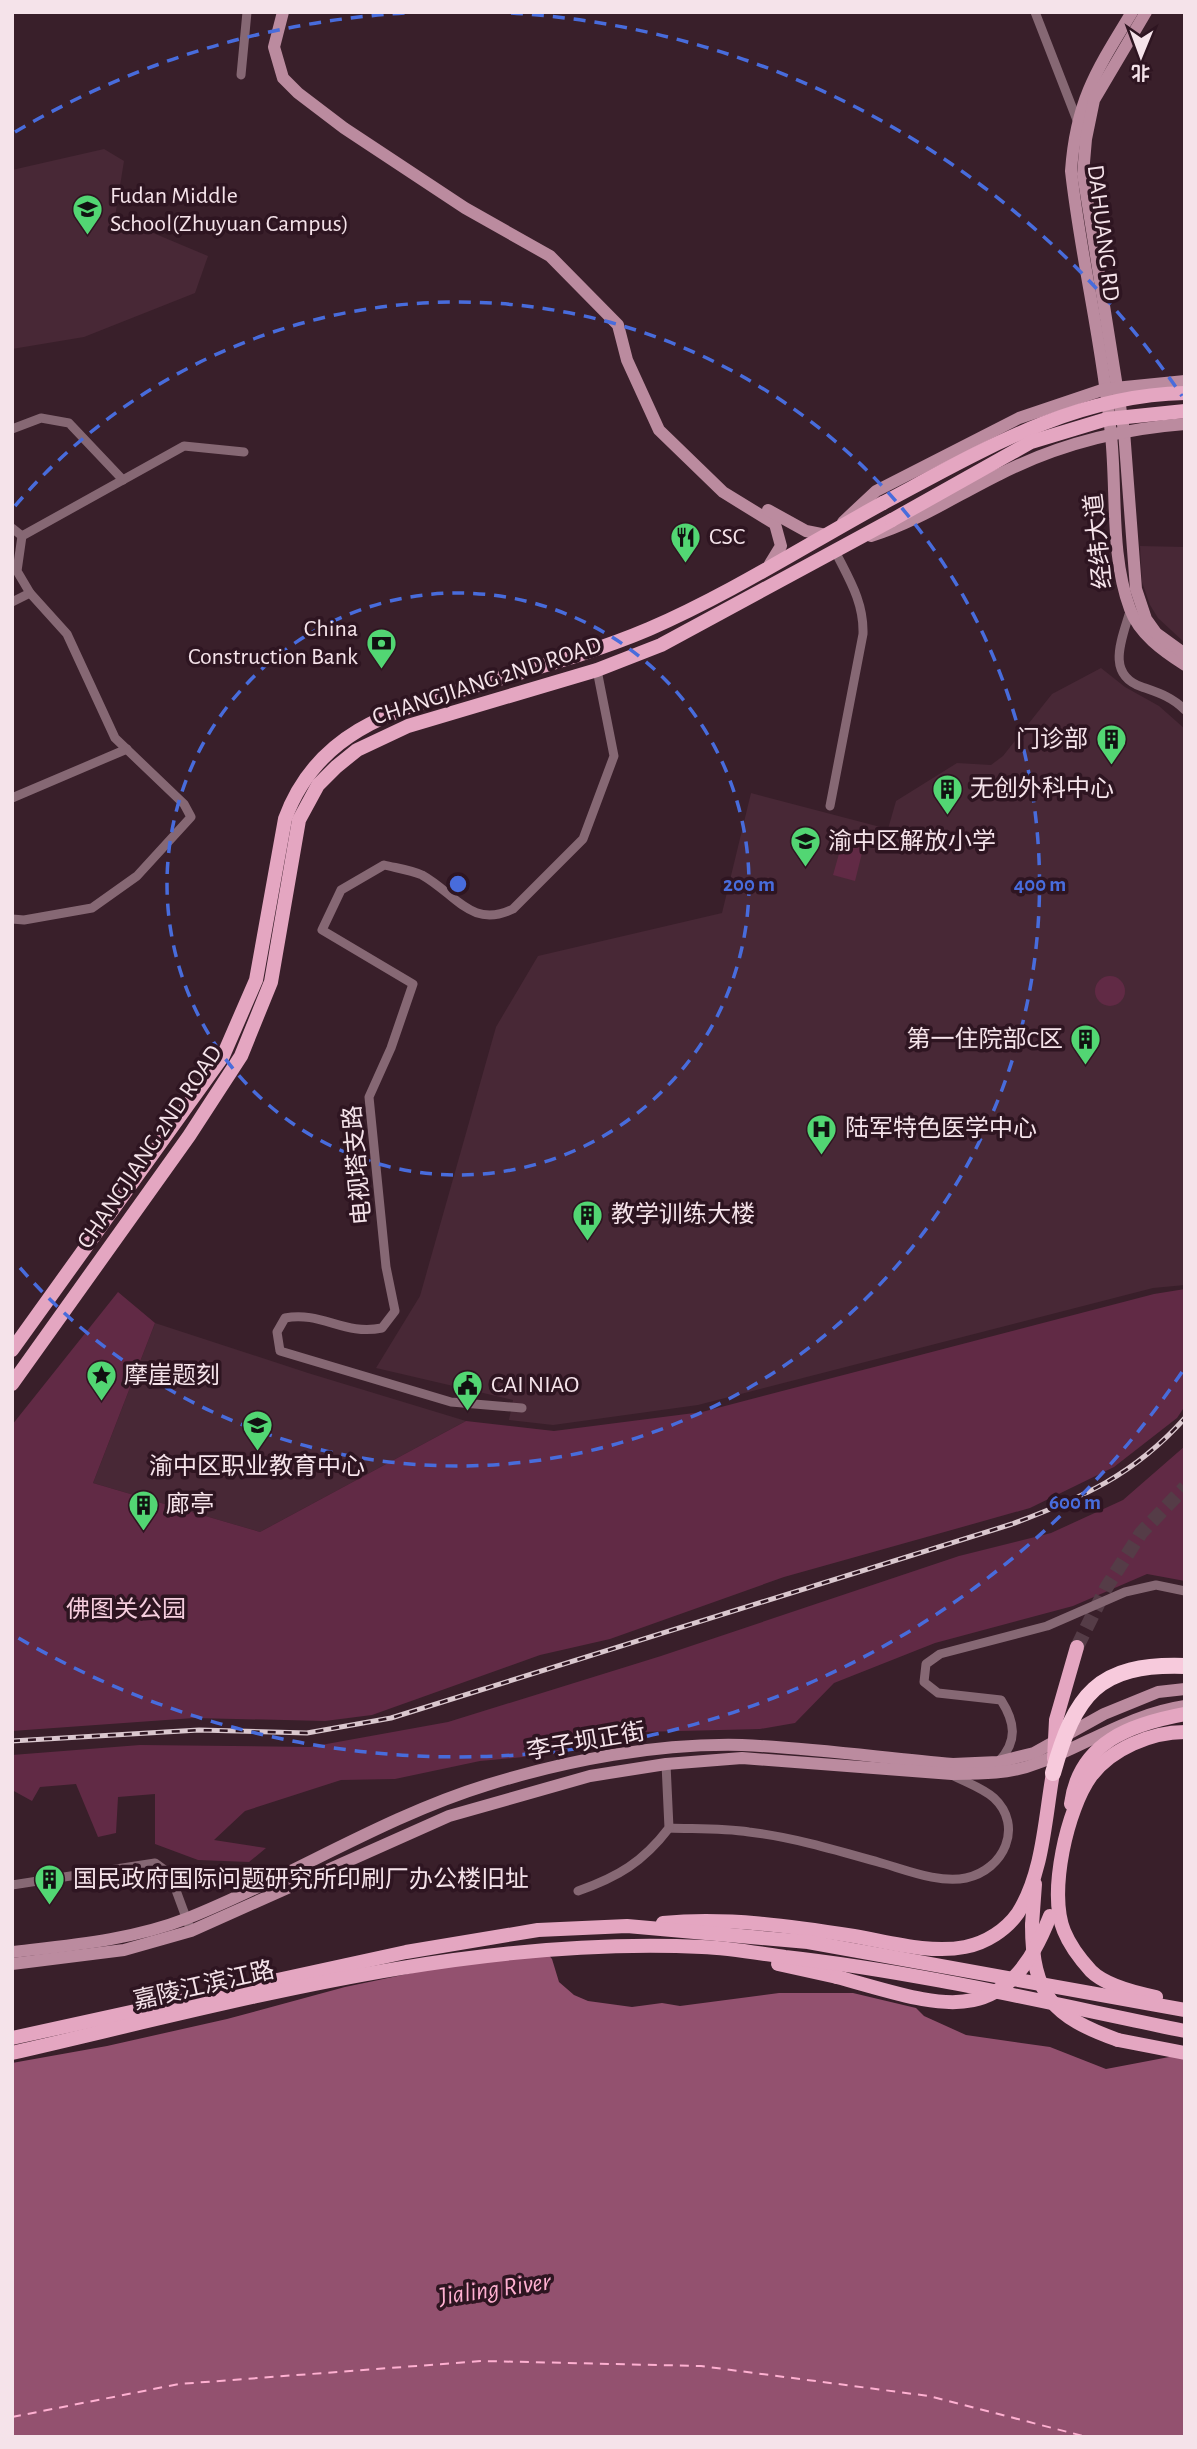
<svg xmlns="http://www.w3.org/2000/svg" width="1197" height="2449" font-family="'Alegreya Sans','Noto Sans SC',sans-serif">
<style>
.built{fill:#482836}
.green{fill:#612a45}
.water{fill:#93516f}
.lines{fill:none;stroke-linecap:round;stroke-linejoin:round}
.ferry{stroke:#feb0d1;stroke-width:2;stroke-dasharray:9 7;stroke-linecap:butt}
.primary-tunnel{stroke:#553c47;stroke-width:14;stroke-dasharray:14 7;stroke-linecap:butt}
.street{stroke:#866874;stroke-width:9}
.secondary{stroke:#bb8b9f;stroke-width:12}
.primary{stroke:#e4a6c1;stroke-width:14}
.rail-casing{stroke:#dac7ce;stroke-width:5}
.rail{stroke:#2e1521;stroke-width:2.5;stroke-dasharray:8;stroke-linecap:butt}
.primary-bridge{stroke:#e4a6c1;stroke-width:14}
.highway-bridge{stroke:#f7cadc;stroke-width:16}
.ring{fill:none;stroke:#486cdc;stroke-width:3.5;stroke-dasharray:12 9}
.labels{text-anchor:middle;dominant-baseline:central;stroke-width:7;stroke-linejoin:round;paint-order:stroke}
.poi-label{font-size:24px;fill:#f5e3ea;stroke:#2e1521;text-anchor:start}
.street-label{font-size:24px;fill:#f5e3ea;stroke:#2e1521}
.park-label{font-size:24px;fill:#f6cede;stroke:#2e1521}
.water-label{font-size:26px;font-style:italic;fill:#feb0d1;stroke:#2e1521}
.centre{fill:#486cdc;stroke:#2e1521;stroke-width:3.5}
.ring-label{font-size:21px;text-anchor:middle;font-weight:bold;fill:#486cdc;stroke:#2e1521;stroke-width:7;stroke-linejoin:round;paint-order:stroke}
</style>
<rect width="100%" height="100%" fill="#391f2a"/>
<g class="built">
<path d="M104 149 124 161 115 217 208 256 195 293 84 337 12 349V170Z"/>
<path d="M1140 546 1185 547V643L1158 618 1150 605 1142 582Z"/>
<path d="M1101 668 1125 687 1159 706 1185 729V1285L1153 1288 698 1405 553 1425 509 1420 513 1400 376 1368 420 1296 496 1027 538 956 722 913 751 793 888 829 896 801 957 763 991 765 1003 756 1052 694Z"/>
<path d="M155 1323 308 1373 466 1421 260 1532 93 1483Z"/>
</g>
<g class="green">
<path d="M844 836 865 841 855 881 833 875Z"/>
<circle cx="1110" cy="991" r="15"/>
<path d="M1185 1289V1406L1177 1418 1114 1467 1030 1508 784 1577 610 1639 540 1655 372 1715 325 1721 194 1718 12 1731V1425L118 1292 155 1323 93 1483 260 1532 466 1421 554 1431 702 1412 1154 1294Z"/>
<path d="M1185 1446V1581L1147 1574 1073 1606 935 1643 834 1683 795 1723 760 1729 640 1732 555 1754 480 1761 395 1779 341 1780 245 1811 214 1840 266 1848 249 1862 198 1860 155 1844V1794L118 1797 116 1833 98 1837 76 1784 40 1787 32 1801 12 1790V1755L140 1745 310 1747 448 1722 661 1656 959 1556 1051 1533 1123 1500Z"/>
</g>
<path class="water" d="M541 1946 552 1959 559 1982 574 1995 588 2001 632 2007 662 2003 680 2006 779 1993H853L916 2008 924 2016 966 2035 1050 2047 1106 2069 1185 2054V2437H12V2063L107 2046 227 2019 345 1987Z"/>
<g class="lines">
<path class="ferry" d="M12 2417 179 2384 482 2361 701 2366 929 2396 1087 2437"/>
<path class="primary-tunnel" d="M1077 1647 1106 1588 1141 1533 1185 1487"/>
<g class="street">
<path d="M1035 12 1077 120 1081 121"/>
<path d="M241 75 247 12"/>
<path d="M12 429 41 418 69 423 123 480"/>
<path d="M12 528 22 536"/>
<path d="M12 602 30 593"/>
<path d="M1131 608C1123 637 1104 674 1142 687 1159 693 1172 697 1185 710"/>
<path d="M12 798 127 749"/>
<path d="M830 806 863 634C864 602 849 579 835 551"/>
<path d="M12 919 24 920 92 908 137 876 191 817 184 804 115 738 67 634 30 593 17 571 22 536 184 446 244 452"/>
<path d="M522 1408 451 1402 280 1351 277 1332 285 1318C322 1311 344 1336 382 1328L395 1311 386 1267 369 1097 391 1048 413 984 322 930 341 890 384 865C396 868 411 870 422 875 456 894 471 929 513 909L583 839 614 756 597 670"/>
<path d="M999 1761C1018 1741 1015 1722 1001 1700L938 1693 924 1682 926 1664 940 1654 1047 1626 1125 1592 1156 1585 1185 1591"/>
<path d="M669 1828C695 1829 723 1828 749 1832 792 1837 836 1850 878 1862 904 1869 939 1884 966 1878 1004 1870 1024 1826 994 1798 983 1788 965 1782 952 1775"/>
<path d="M12 1885 155 1863 170 1874 191 1931"/>
<path d="M578 1891C618 1877 643 1862 669 1828L666 1764"/>
</g>
<g class="secondary">
<path d="M283 12 274 47 283 78 298 93 344 128 465 208 550 256 618 325 627 360 659 430 723 492 775 524 781 546 770 564"/>
<path d="M1132 12C1096 71 1076 101 1071 171 1081 260 1103 346 1111 435 1117 492 1110 555 1130 609 1139 634 1163 651 1185 665"/>
<path d="M1146 12 1094 100 1086 139 1083 174 1124 431 1136 589 1146 619 1156 633 1185 654"/>
<path d="M768 510 806 531 826 535"/>
<path d="M843 522 876 491 1019 418 1105 389 1185 381"/>
<path d="M871 536C917 522 957 495 1000 474 1059 444 1119 429 1185 424"/>
<path d="M12 1952C72 1945 132 1940 188 1918 289 1878 383 1817 487 1785 567 1760 658 1743 742 1745 812 1748 883 1758 953 1764L998 1762 1034 1753 1104 1714 1158 1692 1185 1689"/>
<path d="M12 1964 124 1950 191 1931 449 1816 590 1776 666 1764 742 1758 952 1774C981 1774 1011 1774 1038 1763 1088 1744 1131 1714 1185 1706"/>
</g>
<g class="primary">
<path d="M12 1350 223 1056 256 980 285 819C318 728 399 709 482 684 538 667 595 652 649 629 730 594 806 545 883 503"/>
<path d="M12 1384 189 1136 241 1056 271 982 299 820 318 785 336 767 357 750 408 726 597 670 661 645 892 520"/>
<path d="M1071 1804C1079 1742 1131 1724 1185 1714"/>
<path d="M663 1923C727 1917 791 1926 854 1936 889 1942 930 1954 965 1947 986 1943 1006 1930 1018 1913 1043 1874 1045 1818 1053 1773"/>
<path d="M1032 1925 1035 1884"/>
<path d="M778 1964 837 1977"/>
<path d="M1156 1997C1136 1993 1106 1986 1091 1971 1081 1960 1070 1946 1064 1931 1048 1893 1067 1809 1091 1776 1111 1749 1151 1732 1185 1732"/>
<path d="M12 2038 406 1952 538 1930 627 1926 808 1942 1185 2010"/>
<path d="M1118 2040 1185 2053"/>
<path d="M12 2053C238 2001 467 1936 702 1947 729 1948 757 1953 785 1957 920 1972 1052 2004 1185 2031"/>
</g>
<defs>
<path id="rail" d="M12 1741 199 1730 307 1733 391 1718 1012 1524C1082 1498 1134 1475 1185 1418"/>
</defs>
<use href="#rail" class="rail-casing"/>
<use href="#rail" class="rail"/>
<g class="primary-bridge">
<path d="M883 503C979 452 1073 395 1185 393"/>
<path d="M892 520 1031 442 1107 419 1185 411"/>
<path d="M1054 1759 1056 1720 1077 1647"/>
<path d="M1032 1925C1032 1995 1053 2017 1118 2040"/>
<path d="M837 1977C937 2004 1004 2036 1050 1916"/>
</g>
<path class="highway-bridge" d="M1053 1773C1075 1695 1097 1663 1185 1666"/>
</g>
<g class="ring">
<circle cx="458" cy="884" r="291"/>
<path d="M15 506A582 582 0 1 1 15 1262"/>
<path d="M1182 1372A873 873 0 0 1 15 1636M15 132A873 873 0 0 1 405 13M511 13A873 873 0 0 1 1182 396"/>
</g>
<defs>
<symbol id="school-pin" viewBox="-11 -11 22 30"><path d="M0 17L-7.5 6A9.5 9.5 0 1 1 7.5 6Z" fill="#52d673" stroke="#2e1521"/><path d="M0-5L7-2L0 1L-7-2ZM-4 1L0 2.5L4 1V4Q0 6-4 4Z" fill="#111"/></symbol>
<symbol id="restaurant-pin" viewBox="-11 -11 22 30"><path d="M0 17L-7.5 6A9.5 9.5 0 1 1 7.5 6Z" fill="#52d673" stroke="#2e1521"/><path d="M-5-6h1v4h1v-4h1v4h1v-4h1v5L-1.5 .5V6h-2V.5L-5-1ZM5-6V6H3V1.5H1.5Q1.5-4 5-6Z" fill="#111"/></symbol>
<symbol id="bank-pin" viewBox="-11 -11 22 30"><path d="M0 17L-7.5 6A9.5 9.5 0 1 1 7.5 6Z" fill="#52d673" stroke="#2e1521"/><path d="M-6-4H6V4H-6ZM0-2.3a2.3 2.3 0 1 0 0 4.6a2.3 2.3 0 1 0 0-4.6Z" fill="#111"/></symbol>
<symbol id="building-pin" viewBox="-11 -11 22 30"><path d="M0 17L-7.5 6A9.5 9.5 0 1 1 7.5 6Z" fill="#52d673" stroke="#2e1521"/><path d="M-4-6H4V6H1V3H-1V6H-4ZM-2.5-4.3h1.7v1.8h-1.7ZM.8-4.3h1.7v1.8H.8ZM-2.5-1h1.7V.8h-1.7ZM.8-1h1.7V.8H.8Z" fill="#111"/></symbol>
<symbol id="hospital-pin" viewBox="-11 -11 22 30"><path d="M0 17L-7.5 6A9.5 9.5 0 1 1 7.5 6Z" fill="#52d673" stroke="#2e1521"/><path d="M-5-5h3v3.5h4V-5h3V5h-3V1.5h-4V5h-3Z" fill="#111"/></symbol>
<symbol id="sight-pin" viewBox="-11 -11 22 30"><path d="M0 17L-7.5 6A9.5 9.5 0 1 1 7.5 6Z" fill="#52d673" stroke="#2e1521"/><path d="M0-6L1.8-2.2L6-1.7L2.9 1.2L3.7 5.4L0 3.3L-3.7 5.4L-2.9 1.2L-6-1.7L-1.8-2.2Z" fill="#111"/></symbol>
<symbol id="civic-pin" viewBox="-11 -11 22 30"><path d="M0 17L-7.5 6A9.5 9.5 0 1 1 7.5 6Z" fill="#52d673" stroke="#2e1521"/><path d="M-.6-6.5H3V-4.5H.6V-3L4-1V1h2V6H-6V1h2V-1L-.6-3ZM-1.2 2.5V6h2.4V2.5Z" fill="#111"/></symbol>
</defs>
<g fill-rule="evenodd">
<use href="#school-pin" x="70" y="192" width="35" height="47"/>
<use href="#restaurant-pin" x="668" y="520" width="35" height="47"/>
<use href="#bank-pin" x="364" y="626" width="35" height="47"/>
<use href="#building-pin" x="1094" y="722" width="35" height="47"/>
<use href="#building-pin" x="930" y="772" width="35" height="47"/>
<use href="#school-pin" x="788" y="824" width="35" height="47"/>
<use href="#building-pin" x="1068" y="1022" width="35" height="47"/>
<use href="#hospital-pin" x="804" y="1112" width="35" height="47"/>
<use href="#building-pin" x="570" y="1198" width="35" height="47"/>
<use href="#sight-pin" x="84" y="1358" width="35" height="47"/>
<use href="#civic-pin" x="450" y="1368" width="35" height="47"/>
<use href="#school-pin" x="240" y="1408" width="35" height="47"/>
<use href="#building-pin" x="126" y="1488" width="35" height="47"/>
<use href="#building-pin" x="32" y="1862" width="35" height="47"/>
</g>
<g class="labels">
<g class="poi-label">
<text x="110" y="196">Fudan Middle<tspan x="110" dy="28">School(Zhuyuan Campus)</tspan></text>
<text x="709" y="537">CSC</text>
<text x="358" y="629" text-anchor="end">China<tspan x="358" dy="28">Construction Bank</tspan></text>
<text x="1088" y="740" text-anchor="end">门诊部</text>
<text x="970" y="789">无创外科中心</text>
<text x="828" y="842">渝中区解放小学</text>
<text x="1063" y="1040" text-anchor="end">第一住院部C区</text>
<text x="845" y="1129">陆军特色医学中心</text>
<text x="611" y="1215">教学训练大楼</text>
<text x="124" y="1376">摩崖题刻</text>
<text x="491" y="1385">CAI NIAO</text>
<text x="257" y="1467" text-anchor="middle">渝中区职业教育中心</text>
<text x="166" y="1505">廊亭</text>
<text x="73" y="1880">国民政府国际问题研究所印刷厂办公楼旧址</text>
</g>
<g class="street-label">
<text transform="translate(1103 233) rotate(83)">DAHUANG RD</text>
<text transform="translate(1099 541) rotate(-96)">经纬大道</text>
<text transform="translate(487 681) rotate(-18)">CHANGJIANG 2ND ROAD</text>
<text transform="translate(150 1147) rotate(-56)">CHANGJIANG 2ND ROAD</text>
<text transform="translate(358 1165) rotate(-95)">电视塔支路</text>
<text transform="translate(586 1742) rotate(-10)">李子坝正街</text>
<text transform="translate(204 1986) rotate(-13)">嘉陵江滨江路</text>
</g>
<g class="park-label">
<text x="126" y="1610">佛图关公园</text>
</g>
<g class="water-label">
<text transform="translate(495 2289) rotate(-8)">Jialing River</text>
</g>
</g>
<circle cx="458" cy="884" r="10" class="centre"/>
<g class="ring-label">
<text x="749" y="891">200 m</text>
<text x="1040" y="891">400 m</text>
<text x="1075" y="1509">600 m</text>
</g>
<rect width="1197" height="2449" fill="none" stroke="#f5e3ea" stroke-width="28"/>
<g transform="translate(1141 56) rotate(181)" stroke="#2e1521" stroke-width="5" paint-order="stroke">
<path d="M0-5L12 26L0 18L-12 26Z" fill="#f5e3ea"/>
<text y="-10" font-size="19" font-weight="bold" text-anchor="middle" fill="#f5e3ea">北</text>
</g>
</svg>
